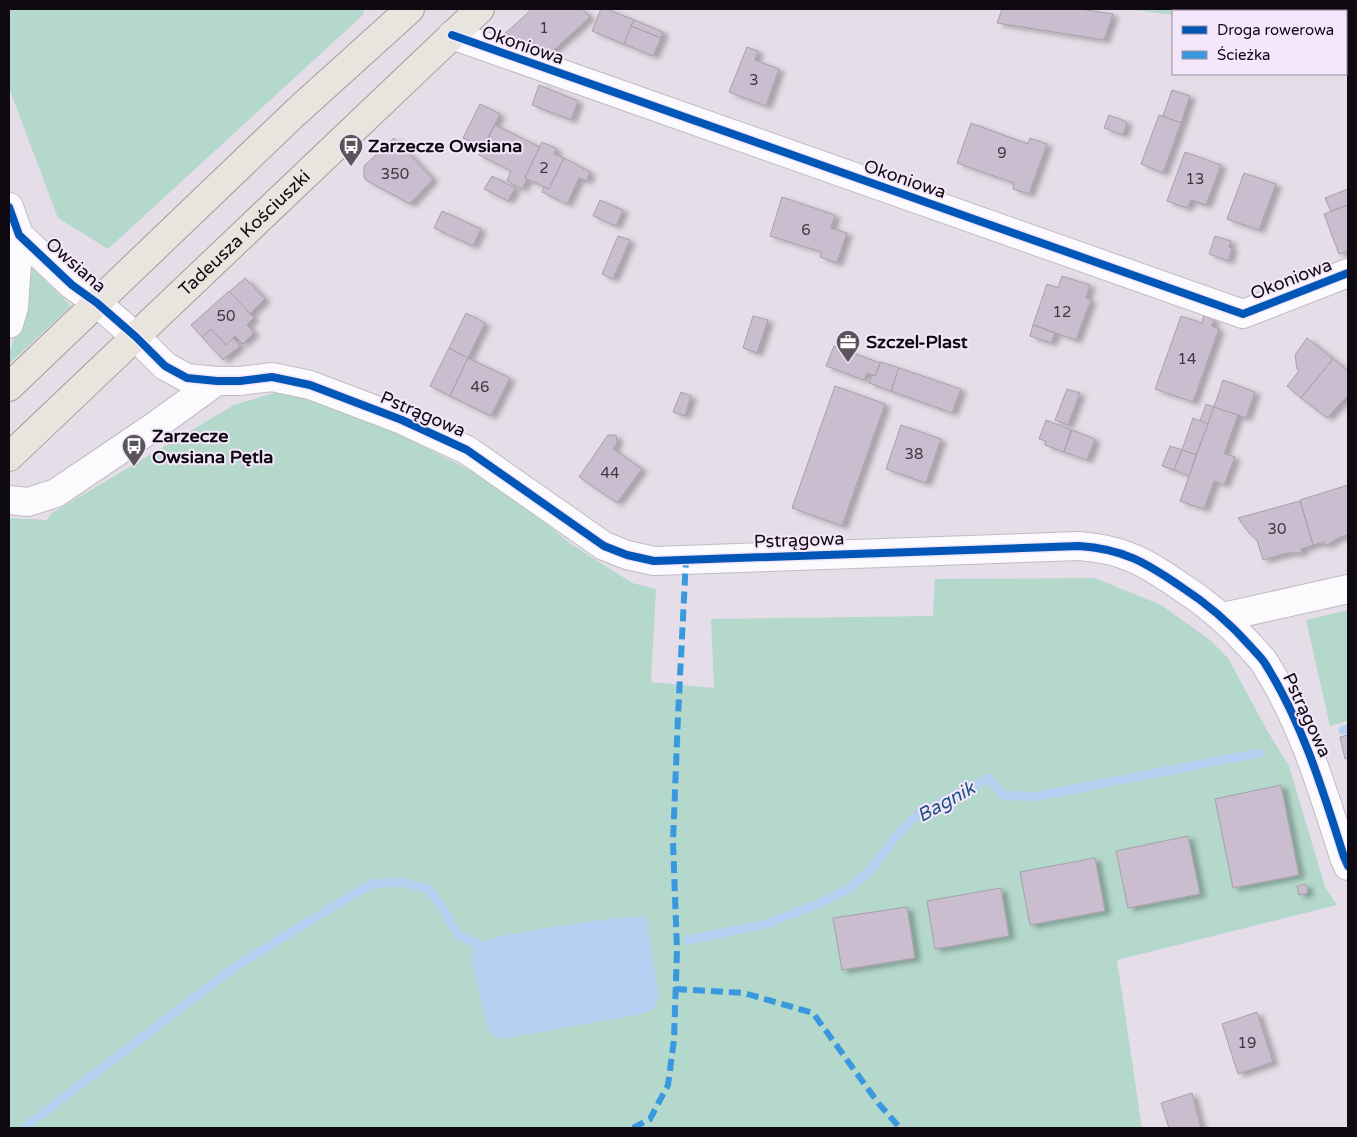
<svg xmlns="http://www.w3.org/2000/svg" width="1357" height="1137" font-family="'Varela Round',sans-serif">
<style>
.green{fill:#b4d8cb}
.water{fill:#b5d1f1}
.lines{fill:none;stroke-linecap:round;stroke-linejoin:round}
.stream{stroke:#b5d1f1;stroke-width:9}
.building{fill:#cbbdd0;stroke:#a5a0a8;filter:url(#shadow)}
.minor-casing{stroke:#c1bbc4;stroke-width:30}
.major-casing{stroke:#a49d95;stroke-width:30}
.minor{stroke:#fbfafc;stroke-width:28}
.major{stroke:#e8e5df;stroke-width:28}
.quiet{stroke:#3a99de;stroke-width:6;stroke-dasharray:12 6;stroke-linecap:butt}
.cycleway-casing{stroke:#f4e6fb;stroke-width:11}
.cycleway{stroke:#0057b8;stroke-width:8}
.labels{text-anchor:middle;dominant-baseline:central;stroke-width:4;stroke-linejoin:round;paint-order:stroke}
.number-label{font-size:15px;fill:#3e3741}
.street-label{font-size:18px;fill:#0f0a11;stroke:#f4e6fb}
.poi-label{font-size:18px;font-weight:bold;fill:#0f0a11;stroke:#f4e6fb;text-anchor:start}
.water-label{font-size:19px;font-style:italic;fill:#205380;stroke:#f4e6fb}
</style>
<defs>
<filter id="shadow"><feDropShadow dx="5.5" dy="3" stdDeviation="2.5" flood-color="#0004"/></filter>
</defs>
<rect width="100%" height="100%" fill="#e5dee8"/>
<g class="green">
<path d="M9 9H364L363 15 108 249 58 218 9 88Z"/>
<path d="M1128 9H1348V40H1346V11H1173V15Z"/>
<path d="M26 262 71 306 9 364V353L22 315Z"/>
<path d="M287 389 342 405 496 483 571 544 632 583 656 589 651 682 714 688 711 619 933 616 935 579 1095 578 1161 605 1209 639 1228 658 1268 732 1289 766 1325 887 1337 905 1117 960 1142 1128H9V518L47 520 52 513 234 405Z"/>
<path d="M1348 610V721L1330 726 1306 620Z"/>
</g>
<path class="water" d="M646 916 659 997 653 1010 637 1015 499 1039 488 1032 471 956 474 944C497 936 519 933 542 929 577 923 611 918 646 916Z"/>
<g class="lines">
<g class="stream">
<path d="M1343 730 1348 729"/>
<path d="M688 940 769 923 820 903 851 887 872 869 893 840 917 815 989 778 1003 795 1033 797 1259 753"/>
<path d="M24 1128 233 968 316 917 372 884 402 882 429 889 445 912 458 935 484 947"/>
</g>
</g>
<g class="building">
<path d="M532 9H582L590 17 544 59 499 39Z"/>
<path d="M601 9H607L634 20 624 44 592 31Z"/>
<path d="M1002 9H1080L1113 14 1104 40 997 23Z"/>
<path d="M634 20 663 32 661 38 631 26Z"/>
<path d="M631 26 661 38 653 56 624 44Z"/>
<path d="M747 47 758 51 755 60 779 69 766 106 729 92Z"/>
<path d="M539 85 578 101 571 120 532 105Z"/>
<path d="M1172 90 1190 96 1181 123 1163 116Z"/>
<path d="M480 104 500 114 483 147 463 138Z"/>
<path d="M1109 115 1127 122 1123 135 1104 128Z"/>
<path d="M1159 115 1181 123 1163 173 1141 164Z"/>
<path d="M971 123 1028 144 1030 138 1047 144 1029 194 1013 189 1014 183 957 163Z"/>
<path d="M495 125 540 147 525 178 527 179 522 189 507 181 511 171 479 155Z"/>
<path d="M394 138 433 179 410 204 366 180 364 177V166Z"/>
<path d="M542 142 557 149 554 154 564 158 549 189 525 178Z"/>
<path d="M1185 152 1221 165 1206 205 1191 200 1187 208 1167 201Z"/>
<path d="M564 158 590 172 587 181 579 178 567 204 542 192 544 187 549 189Z"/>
<path d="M1244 173 1276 184 1259 230 1227 219Z"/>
<path d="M492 176 515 188 508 201 484 189Z"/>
<path d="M1348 189V205L1331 211 1325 198Z"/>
<path d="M782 197 835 215 831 228 847 233 837 263 820 257 822 252 770 236Z"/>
<path d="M600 200 623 210 616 226 593 216Z"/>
<path d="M1348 205V251L1339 254 1324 214Z"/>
<path d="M442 211 481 229 473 246 434 228Z"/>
<path d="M618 236 630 240 613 279 602 274Z"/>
<path d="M1215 236 1231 241 1229 247 1232 248 1228 261 1209 254Z"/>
<path d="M1062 276 1090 285 1086 298 1091 300 1076 340 1033 325 1047 284 1058 288Z"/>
<path d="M245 278 265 299 250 314 229 292Z"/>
<path d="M229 291 254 318 247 325 254 333 243 344 235 336 226 345 211 329 202 337 191 325Z"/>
<path d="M466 313 485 323 468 358 449 348Z"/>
<path d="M1204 315 1214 319 1212 326 1219 329 1193 402 1155 389 1181 316 1202 323Z"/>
<path d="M753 316 768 320 757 353 743 348Z"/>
<path d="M1033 325 1055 333 1051 343 1030 336Z"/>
<path d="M211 329 226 345 233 338 240 346 223 360 202 337Z"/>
<path d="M1307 338 1333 359 1301 398 1287 386 1299 371 1297 369 1295 355Z"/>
<path d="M834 346 880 363 875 376 867 373 864 380 826 366Z"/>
<path d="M449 348 468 358 450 396 430 386Z"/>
<path d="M468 358 510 378 491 416 450 396Z"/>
<path d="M1333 359 1348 371V395L1327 418 1301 398Z"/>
<path d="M881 362 899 368 891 391 869 383 872 375 875 376Z"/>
<path d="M899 368 961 389 952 413 891 391Z"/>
<path d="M1223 380 1255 392 1246 418 1214 407Z"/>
<path d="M835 386 885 404 842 526 792 508Z"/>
<path d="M1067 389 1080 393 1068 425 1055 420Z"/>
<path d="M681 392 691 396 685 416 673 412Z"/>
<path d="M1206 404 1214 407 1208 424 1200 421Z"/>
<path d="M1214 407 1238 415 1224 454 1235 457 1224 485 1214 481 1204 509 1180 501Z"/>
<path d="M1193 418 1208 424 1196 455 1182 450Z"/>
<path d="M1046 420 1071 430 1064 452 1045 445 1046 441 1039 439Z"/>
<path d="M901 425 941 439 926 483 886 469Z"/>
<path d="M1072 430 1095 439 1087 460 1064 452Z"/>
<path d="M608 435H616L617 443 613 449 642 469 617 503 579 477Z"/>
<path d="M1170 446 1182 450 1174 470 1162 466Z"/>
<path d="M1182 450 1196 455 1189 476 1174 470Z"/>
<path d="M1348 485V535L1338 538 1325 546 1324 542 1313 545 1300 500Z"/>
<path d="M1300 501 1313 545 1301 549 1302 553H1288L1263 560 1257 540 1249 533 1238 518Z"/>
<path d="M1348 735V758L1345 759 1340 737Z"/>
<path d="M1281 785 1299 875 1233 888 1215 799Z"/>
<path d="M1188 836 1200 894 1128 908 1116 851Z"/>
<path d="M1095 858 1105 911 1030 925 1020 872Z"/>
<path d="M1306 884 1308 893 1299 895 1297 886Z"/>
<path d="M1001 888 1009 936 935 949 927 901Z"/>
<path d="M907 907 915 958 842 970 833 918Z"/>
<path d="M1257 1012 1273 1062 1238 1074 1222 1024Z"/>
<path d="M1192 1093 1201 1128H1169L1161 1103Z"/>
</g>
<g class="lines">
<defs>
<g id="minor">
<path d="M452 35 1243 314 1348 273"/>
<path d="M9 207 19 235 72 285 97 303 136 337 165 366 187 378 217 381H240L272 377 310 385 402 420 467 450 604 546 627 555 654 561 1079 546C1123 549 1145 562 1180 586 1208 604 1229 622 1251 647 1256 653 1262 658 1266 665 1303 724 1323 791 1344 857L1348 866"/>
<path d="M9 324 14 307 19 235"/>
<path d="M9 500 28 502 56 493 155 426 217 381"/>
<path d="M1223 617 1348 589"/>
</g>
<g id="major">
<path d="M9 387 295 113 410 9"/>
<path id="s1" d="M9 457 480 9"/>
</g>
</defs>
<use href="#minor" class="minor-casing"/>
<use href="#major" class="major-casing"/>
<use href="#minor" class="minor"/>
<use href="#major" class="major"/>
<g class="quiet">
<path d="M675 989 744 993 813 1013 879 1104 900 1128"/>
<path d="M633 1128 650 1119 668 1085 674 1040 677 950 673 842 678 716 686 559"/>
</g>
<defs>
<g id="cycleway">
<path d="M452 35 1243 314 1348 273"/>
<path d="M9 207 19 235 72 285 97 303 136 337 165 366 187 378 217 381H240L272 377 310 385 402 420 467 450 604 546 627 555 654 561 1079 546C1123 549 1145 562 1180 586 1208 604 1229 622 1251 647 1256 653 1262 658 1266 665 1303 724 1323 791 1344 857L1348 866"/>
</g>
</defs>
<use href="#cycleway" class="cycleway-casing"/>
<use href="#cycleway" class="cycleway"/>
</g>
<defs>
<symbol id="bus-pin" viewBox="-11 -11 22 30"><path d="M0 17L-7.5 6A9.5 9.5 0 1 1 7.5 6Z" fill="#5a545c" stroke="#f4e6fb"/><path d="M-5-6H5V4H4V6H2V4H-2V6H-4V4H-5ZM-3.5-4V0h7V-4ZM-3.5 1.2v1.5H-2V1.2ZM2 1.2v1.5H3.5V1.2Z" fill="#fff"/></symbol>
<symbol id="office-pin" viewBox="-11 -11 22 30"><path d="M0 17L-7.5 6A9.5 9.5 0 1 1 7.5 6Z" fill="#5a545c" stroke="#f4e6fb"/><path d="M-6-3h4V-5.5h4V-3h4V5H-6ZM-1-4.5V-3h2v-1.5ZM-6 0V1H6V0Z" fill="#fff"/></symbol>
</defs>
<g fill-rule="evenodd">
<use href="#bus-pin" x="337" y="132" width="28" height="38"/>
<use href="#office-pin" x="834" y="328" width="28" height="38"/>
<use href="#bus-pin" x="120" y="432" width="28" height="38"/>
</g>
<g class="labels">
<g class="number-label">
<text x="544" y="28">1</text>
<text x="754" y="80">3</text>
<text x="1002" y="153">9</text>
<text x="544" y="168">2</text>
<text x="395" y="174">350</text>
<text x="1195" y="179">13</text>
<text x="806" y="230">6</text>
<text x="1062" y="312">12</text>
<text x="226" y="316">50</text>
<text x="1187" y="359">14</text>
<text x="480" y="387">46</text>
<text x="914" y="454">38</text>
<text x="610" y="473">44</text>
<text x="1277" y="529">30</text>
<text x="1247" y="1043">19</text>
</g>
<g class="street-label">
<text transform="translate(523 45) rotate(19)">Okoniowa</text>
<text transform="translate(905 179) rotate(19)">Okoniowa</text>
<text stroke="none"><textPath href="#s1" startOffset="325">Tadeusza Kościuszki</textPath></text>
<text transform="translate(76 265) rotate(41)">Owsiana</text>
<text transform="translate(1291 279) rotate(-21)">Okoniowa</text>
<text transform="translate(423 414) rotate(23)">Pstrągowa</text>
<text transform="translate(799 540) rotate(-2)">Pstrągowa</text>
<text transform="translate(1307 715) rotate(65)">Pstrągowa</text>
</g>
<g class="poi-label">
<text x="368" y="146">Zarzecze Owsiana</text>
<text x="866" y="342">Szczel-Plast</text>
<text x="152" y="436">Zarzecze<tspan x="152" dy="21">Owsiana Pętla</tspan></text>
</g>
<g class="water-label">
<text transform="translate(946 802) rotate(-29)">Bagnik</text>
</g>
</g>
<rect width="1357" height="1137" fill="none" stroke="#0f0a11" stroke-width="20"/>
<rect x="1172" y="10" width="175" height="65" fill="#f4e6fb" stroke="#988e9d"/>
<rect x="1182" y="26" width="25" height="8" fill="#0057b8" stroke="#988e9d"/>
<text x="1217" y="35" font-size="15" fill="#0f0a11">Droga rowerowa</text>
<rect x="1182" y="51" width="25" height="8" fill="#3a99de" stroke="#988e9d"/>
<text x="1217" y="60" font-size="15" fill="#0f0a11">Ścieżka</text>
</svg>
